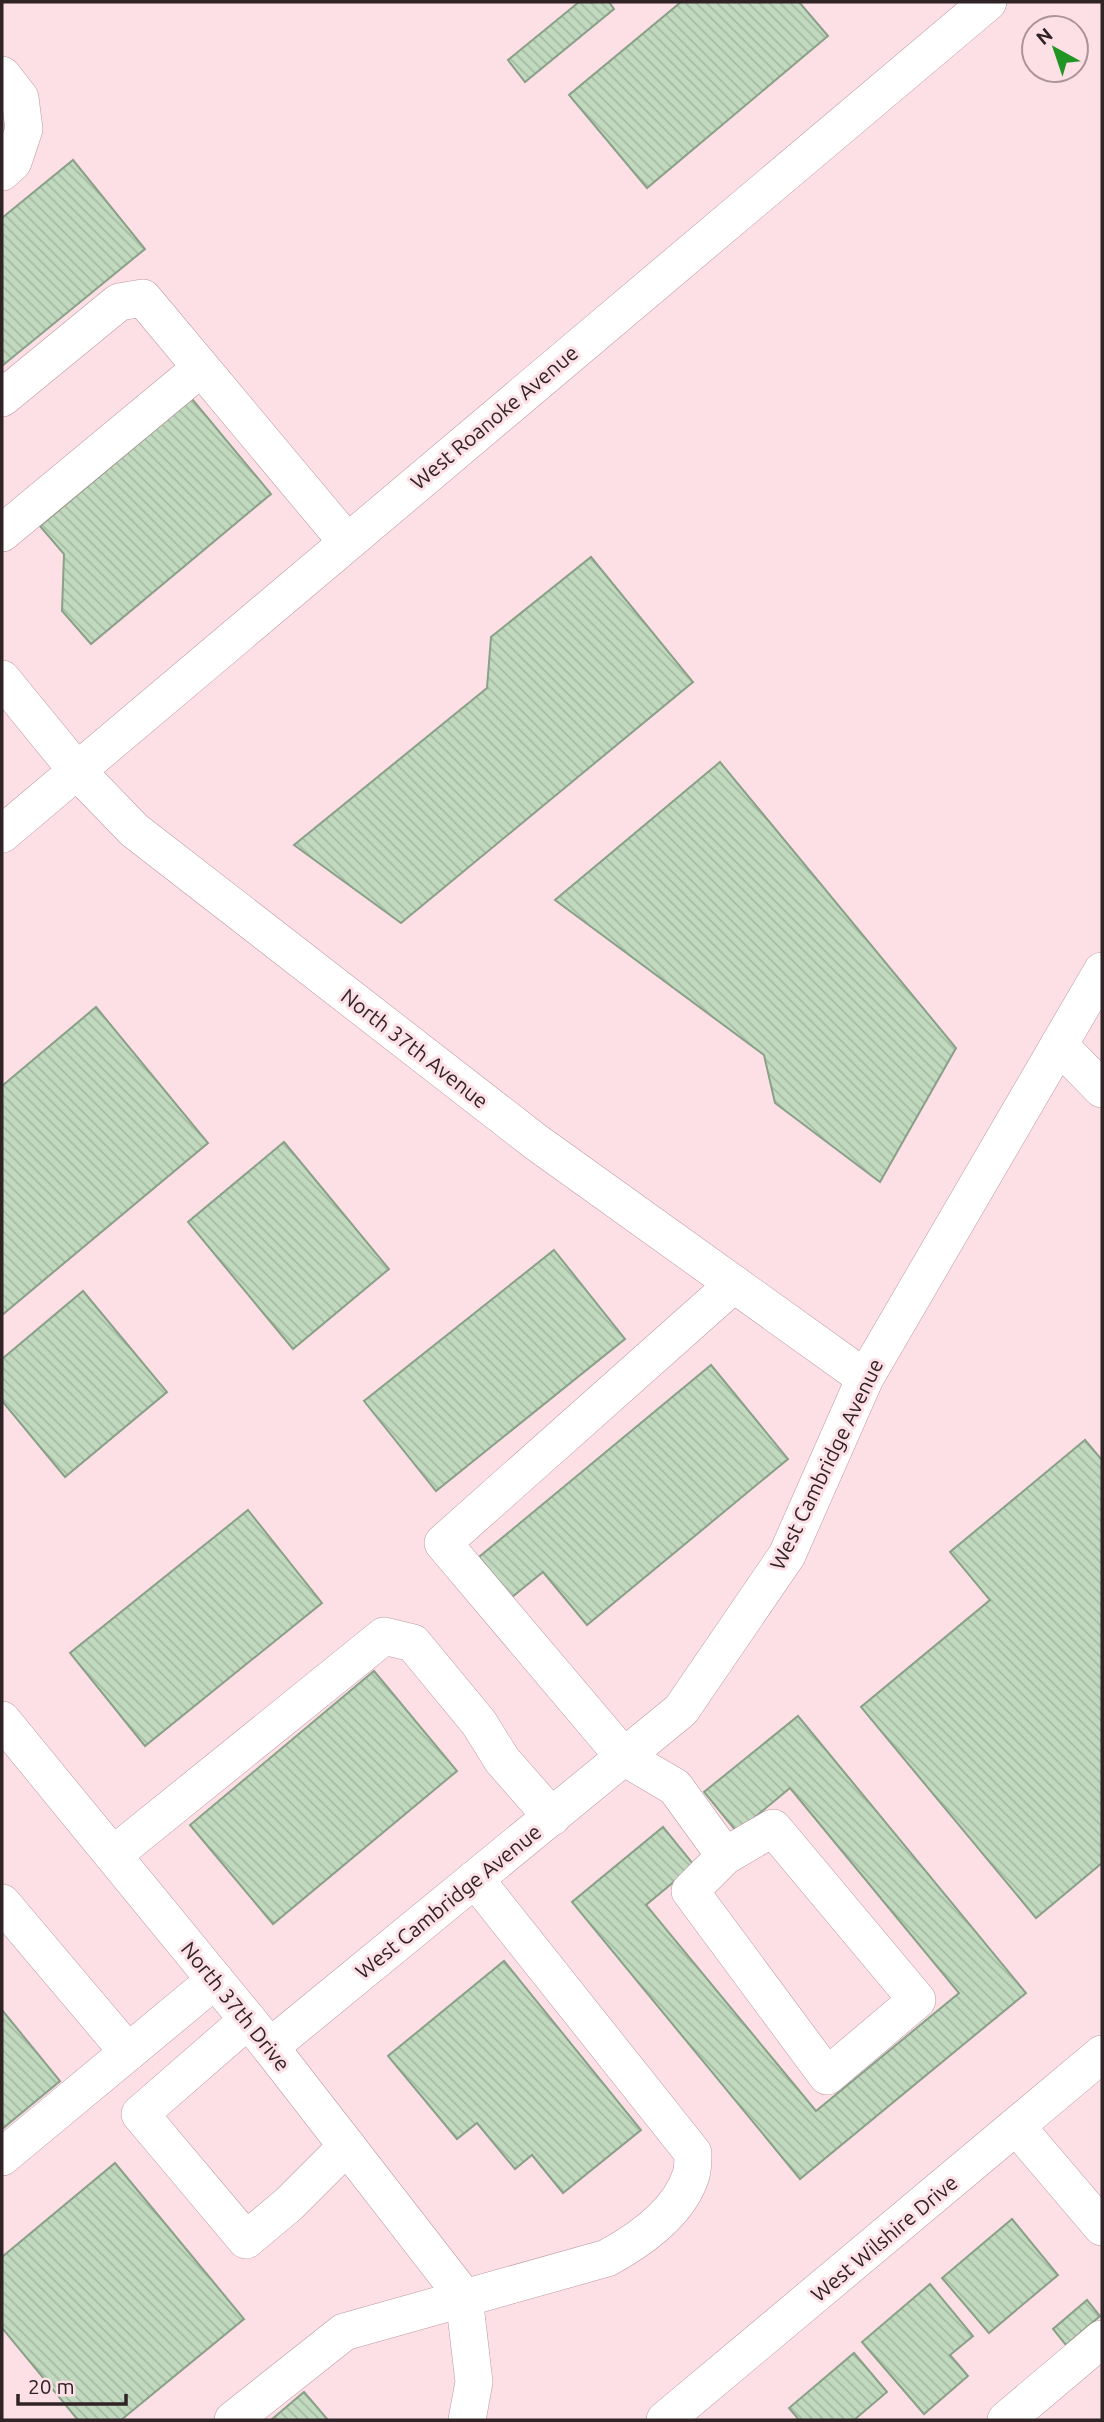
<svg xmlns="http://www.w3.org/2000/svg" width="1104" height="2422" font-family="Ubuntu,sans-serif">
<style>
.building{fill:url(#building-back-hatch);stroke:#8aa088;stroke-width:2}
.lines{fill:none;stroke-linecap:round;stroke-linejoin:round}
.minor-casing{stroke:#bc99a2;stroke-width:38}
.minor{stroke:#fff;stroke-width:37}
.labels{text-anchor:middle;dominant-baseline:central;stroke-width:6;stroke-linejoin:round;paint-order:stroke}
.street-label{font-size:21px;fill:#302326;stroke:#fddfe6}
</style>
<defs>
<pattern id="building-back-hatch" width="6" height="6" patternUnits="userSpaceOnUse" patternTransform="scale(1.75)"><rect width="6" height="6" fill="#c1d9bf"/><path d="M-1 5l2 2M0 0l6 6M5-1l2 2" fill="none" stroke="#a6baa4"/></pattern>
</defs>
<rect width="100%" height="100%" fill="#fddfe6"/>
<g class="building">
<path d="M579 2H609L614 9 525 82 508 60Z"/>
<path d="M681 2H799L828 36 647 188 569 95Z"/>
<path d="M73 160 145 249 2 366V218Z"/>
<path d="M192 399 271 494 91 644 62 611 64 554 40 526Z"/>
<path d="M591 557 693 682 401 923 294 845 487 688 491 637Z"/>
<path d="M720 762 956 1048 880 1182 775 1103 764 1055 555 900Z"/>
<path d="M96 1007 208 1143 2 1315V1086Z"/>
<path d="M284 1142 389 1269 293 1349 188 1222Z"/>
<path d="M554 1250 625 1339 436 1491 364 1401Z"/>
<path d="M83 1291 167 1392 65 1477 2 1401V1359Z"/>
<path d="M711 1365 788 1459 587 1625 543 1572 512 1597 479 1557Z"/>
<path d="M1085 1440 1102 1460V1863L1036 1918 861 1707 990 1600 950 1552Z"/>
<path d="M248 1510 322 1603 145 1746 70 1653Z"/>
<path d="M374 1671 457 1771 273 1924 190 1825Z"/>
<path d="M798 1716 1026 1993 800 2179 572 1902 663 1827 694 1865 646 1905 816 2111 959 1993 790 1788 737 1832 704 1792Z"/>
<path d="M504 1961 641 2130 563 2193 532 2155 515 2169 477 2123 457 2139 388 2056Z"/>
<path d="M2 2010 60 2081 2 2129Z"/>
<path d="M115 2163 244 2319 121 2420H78L2 2328V2257Z"/>
<path d="M1012 2219 1058 2275 989 2333 942 2278Z"/>
<path d="M930 2284 973 2336 950 2355 968 2376 924 2414 862 2342Z"/>
<path d="M1087 2300 1100 2316 1066 2345 1053 2329Z"/>
<path d="M854 2353 887 2392 854 2420H799L789 2408Z"/>
<path d="M304 2392 328 2420H271Z"/>
</g>
<g class="lines">
<defs>
<g id="minor">
<path d="M2 75 20 98 24 129 13 162 2 172"/>
<path d="M2 398 119 302 143 298 347 542"/>
<path d="M2 533 201 368"/>
<path d="M2 679 78 772 134 830 536 1142 865 1378"/>
<path d="M2 834 988 2"/>
<path d="M1059 1045 1102 1089"/>
<path d="M2 1720 270 2047 464 2297"/>
<path d="M113 1855 384 1636 413 1643 479 1723 502 1760 552 1817"/>
<path d="M725 1856 773 1828 917 2000 827 2076 690 1891 725 1856 675 1787 624 1757 443 1543 734 1284"/>
<path d="M2 1903 128 2052"/>
<path d="M248 2020 140 2114 246 2240 289 2204 347 2146"/>
<path d="M270 2047 681 1710 787 1555 865 1378 1102 971"/>
<path d="M1017 2127 1102 2227"/>
<path d="M2 2157 215 1980"/>
<path d="M464 2297 474 2382 467 2420"/>
<path d="M233 2420 344 2332 607 2258C640 2240 679 2213 691 2175 693 2168 693 2160 693 2153L475 1879"/>
<path d="M665 2420 1102 2054"/>
<path d="M1006 2420 1102 2339"/>
</g>
</defs>
<use href="#minor" class="minor-casing"/>
<use href="#minor" class="minor"/>
</g>
<g class="labels">
<g class="street-label">
<text transform="translate(494 417) rotate(-40)">West Roanoke Avenue</text>
<text transform="translate(415 1048) rotate(38)">North 37th Avenue</text>
<text transform="translate(826 1464) rotate(-64)">West Cambridge Avenue</text>
<text transform="translate(448 1901) rotate(-39)">West Cambridge Avenue</text>
<text transform="translate(236 2006) rotate(51)">North 37th Drive</text>
<text transform="translate(884 2238) rotate(-40)">West Wilshire Drive</text>
</g>
</g>
<rect width="1104" height="2422" fill="none" stroke="#302326" stroke-width="7"/>
<g transform="translate(1055 49) rotate(320)"><circle r="33" fill="#fddfe6" stroke="#ab9499" stroke-width="2"/>
<path d="M0-5L12 26L0 18L-12 26Z" fill="#209524"/>
<text y="-10" font-size="19" font-weight="bold" text-anchor="middle" fill="#302326">N</text>
</g>
<path d="M18 2394v10h108v-10" fill="none" stroke="#302326" stroke-width="3.5"/>
<text x="28" y="2394" font-size="21" fill="#302326" stroke="#fddfe6" stroke-width="5" paint-order="stroke">20 m</text>
</svg>
